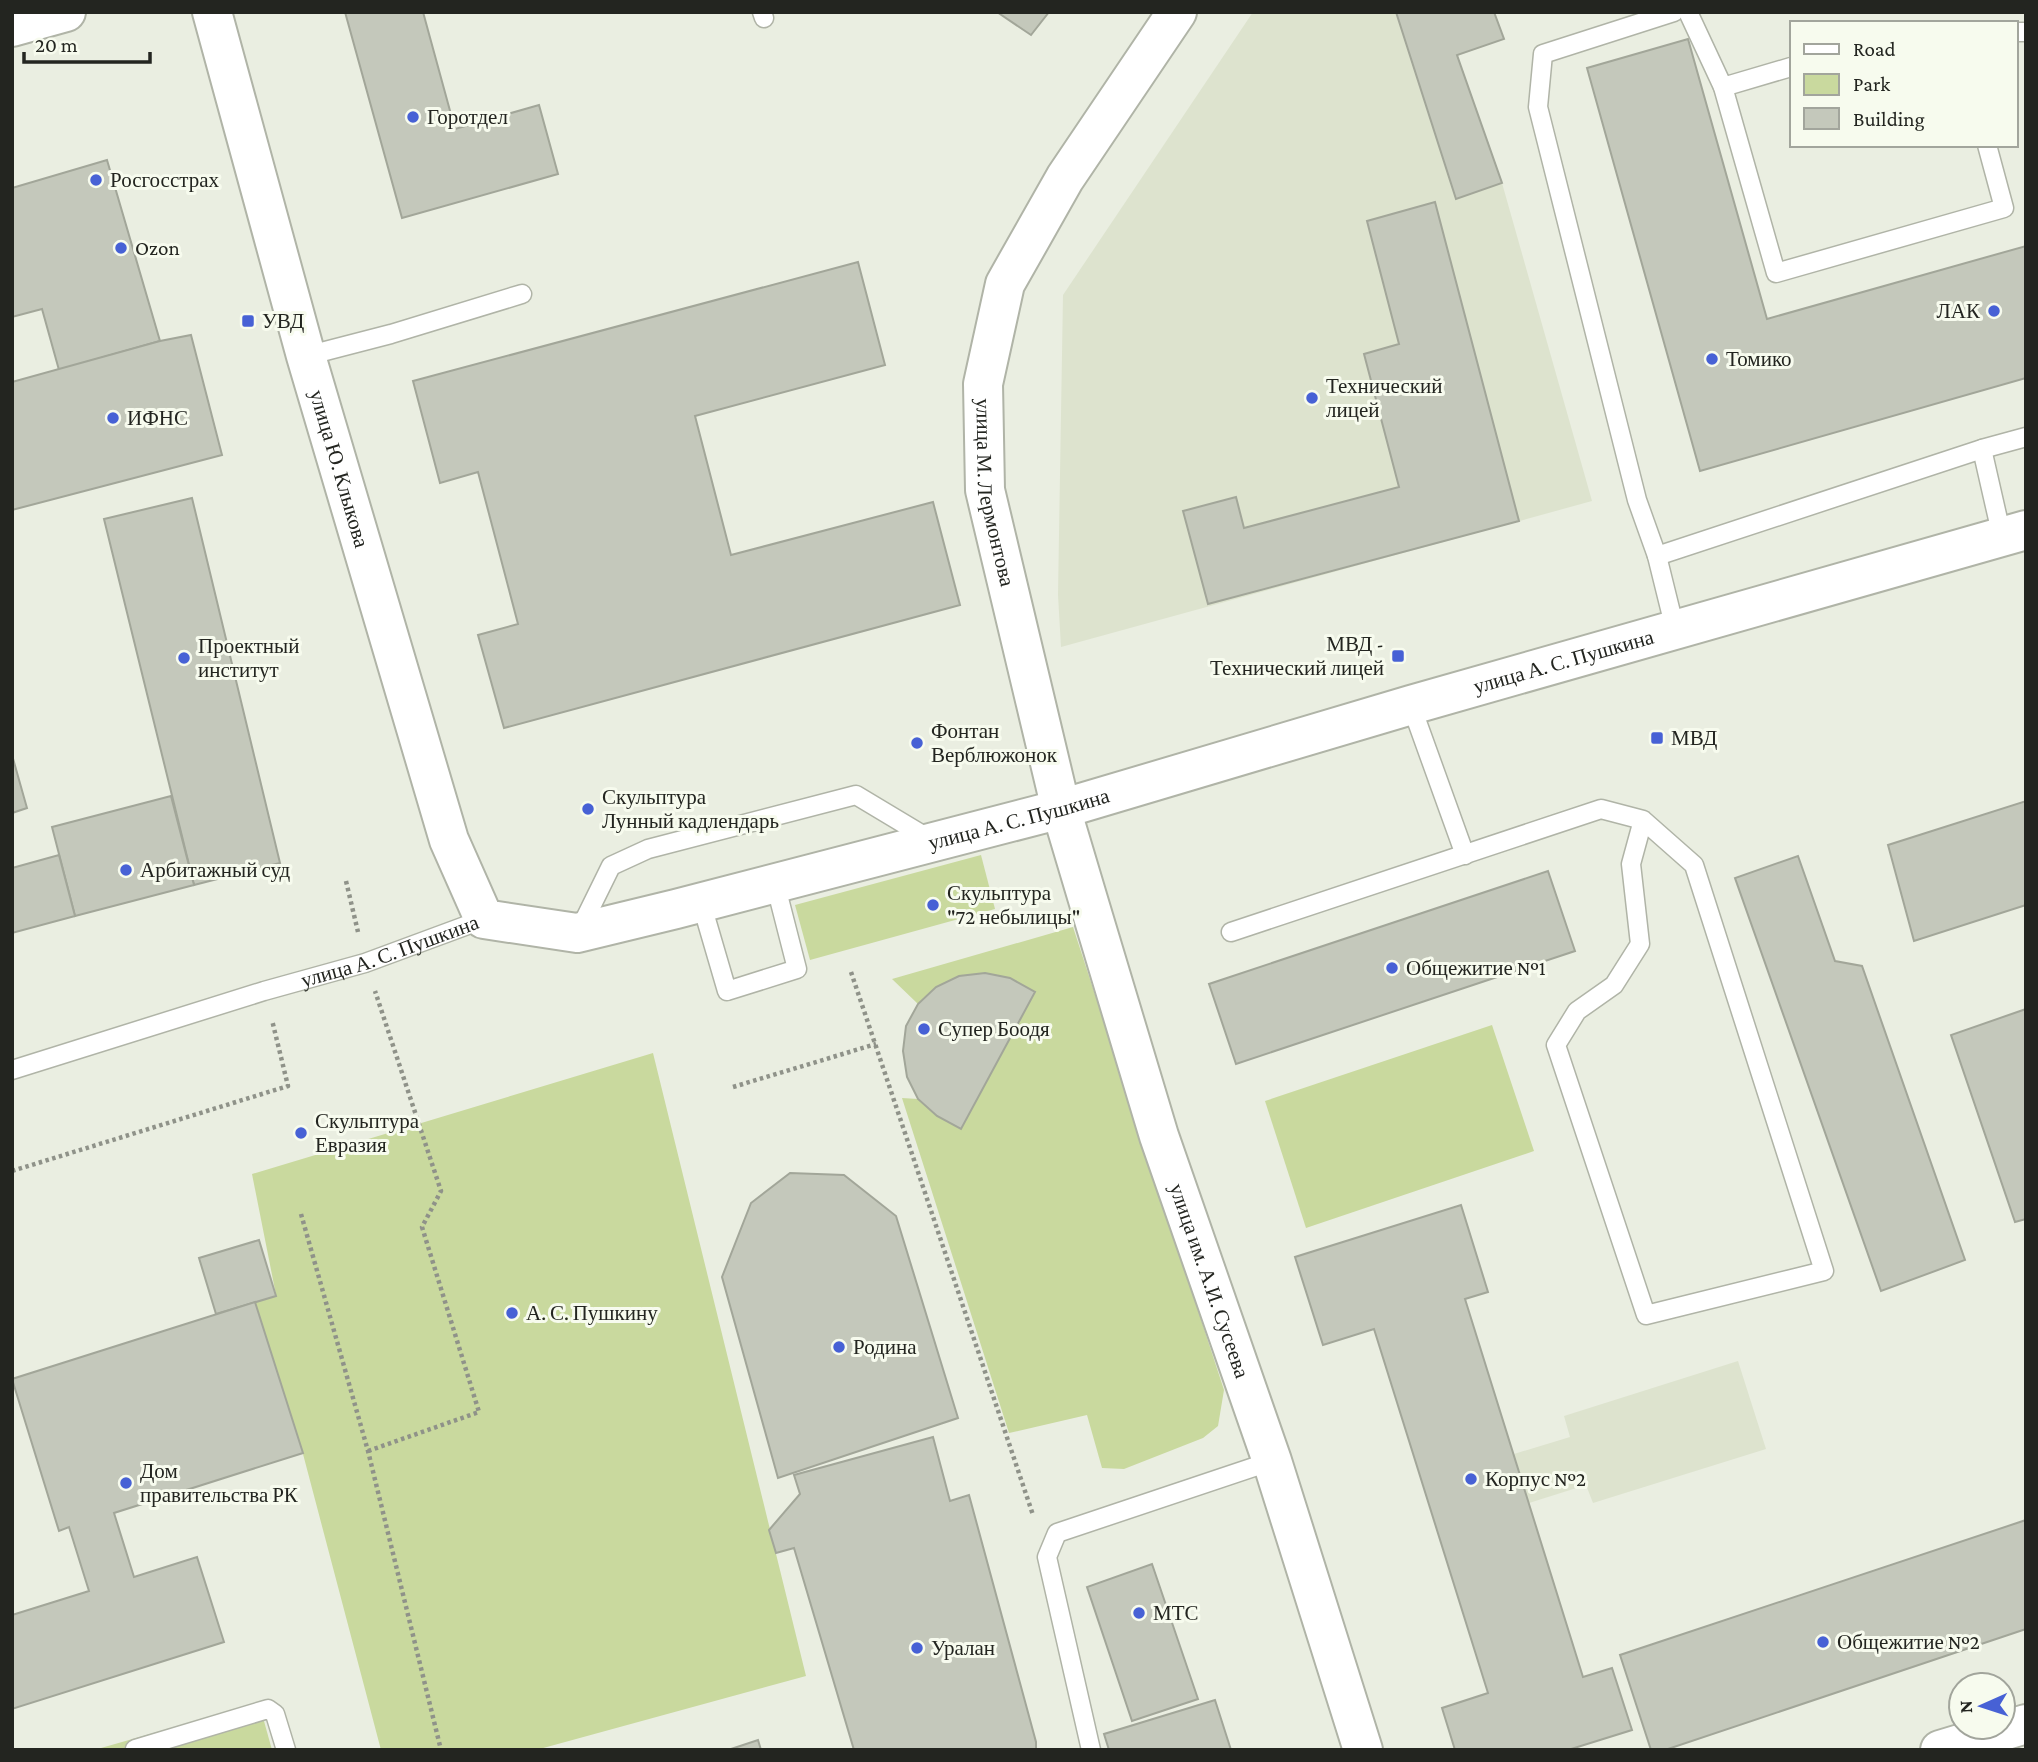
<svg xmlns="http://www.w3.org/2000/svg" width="2038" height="1762" font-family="'Crimson Pro',serif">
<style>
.built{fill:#dde3ce}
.green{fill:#c9d99e}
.building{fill:#c4c8bb;stroke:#a2a699;stroke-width:2}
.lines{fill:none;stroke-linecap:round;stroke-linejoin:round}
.lane-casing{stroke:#b0b4a7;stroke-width:21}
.secondary-casing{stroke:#b0b4a7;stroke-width:42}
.path{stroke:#8f9289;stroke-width:4.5;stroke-dasharray:3.5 3.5;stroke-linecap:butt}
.lane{stroke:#fff;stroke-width:18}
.secondary{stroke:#fff;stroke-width:38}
.poi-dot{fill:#4761d5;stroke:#f7fbee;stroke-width:2.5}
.labels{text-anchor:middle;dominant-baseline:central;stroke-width:6;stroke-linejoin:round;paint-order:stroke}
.poi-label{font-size:21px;fill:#232520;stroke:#f7fbee;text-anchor:start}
.street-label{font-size:21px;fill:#232520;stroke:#f7fbee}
</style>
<rect width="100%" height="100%" fill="#eaeee1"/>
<g class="built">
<path d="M1253 12H1494L1504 39 1457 56 1502 183 1592 501 1061 647 1058 595 1063 295Z"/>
<path d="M1738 1361 1766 1449 1593 1503 1586 1485 1529 1503 1514 1454 1570 1437 1564 1416Z"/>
</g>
<g class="green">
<path d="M981 855 995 909 810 960 795 905Z"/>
<path d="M1073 927 1224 1390 1218 1426 1203 1438 1124 1469 1102 1468 1087 1415 1009 1433 902 1098 918 1099 937 1116 961 1129 1010 978C969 970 949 975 918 1004L892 979Z"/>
<path d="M1492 1025 1534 1151 1306 1228 1265 1101Z"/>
<path d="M653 1053 806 1676 536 1750H381L303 1454 255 1302 276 1295 252 1174Z"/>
<path d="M259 1703 272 1750H94Z"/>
</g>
<g class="building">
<path d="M345 12H423L455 129 539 105 558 174 402 218Z"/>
<path d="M997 12H1049L1031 35Z"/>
<path d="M1396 12H1494L1504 39 1457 55 1502 183 1456 199Z"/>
<path d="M1688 39 1767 319 2026 246V378L1700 471 1587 68Z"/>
<path d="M107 160 160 341 59 370 42 309 12 317V188Z"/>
<path d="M1435 202 1519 521 1208 604 1183 511 1236 497 1244 528 1399 487 1364 354 1399 344 1367 221Z"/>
<path d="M858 262 885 365 695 416 731 555 933 502 960 605 504 728 478 635 518 624 478 472 440 483 413 381Z"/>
<path d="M191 335 222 455 12 510V382L160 341Z"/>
<path d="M192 498 280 863 194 885 104 519Z"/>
<path d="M12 755 27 808 12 813Z"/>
<path d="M171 796 194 885 75 916 52 827Z"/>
<path d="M2026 801V905L1914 941 1888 845Z"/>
<path d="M59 855 75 916 12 933V868Z"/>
<path d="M1798 856 1835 961 1862 966 1965 1260 1881 1291 1735 878Z"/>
<path d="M1548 871 1575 951 1236 1064 1209 984Z"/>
<path d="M985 973 1010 978 1035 992 961 1129 937 1116 918 1099 907 1077 903 1051 906 1026 918 1004 936 987 959 976Z"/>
<path d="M2026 1009V1219L2015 1222 1951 1035Z"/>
<path d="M790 1173 844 1175 896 1216 958 1418 778 1478 722 1277 751 1203Z"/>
<path d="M1461 1205 1488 1292 1465 1299 1583 1677 1612 1668 1632 1730 1568 1750H1455L1442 1708 1488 1693 1374 1329 1323 1345 1295 1257Z"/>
<path d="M259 1240 276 1296 216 1314 199 1258Z"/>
<path d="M255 1302 303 1453 114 1513 134 1577 197 1557 224 1642 12 1709V1615L89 1591 69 1527 59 1531 12 1379Z"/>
<path d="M933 1437 950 1501 969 1495 1036 1742V1750H854L794 1548 776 1553 769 1530 800 1494 794 1475Z"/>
<path d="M2026 1520V1629L1665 1750H1651L1620 1655Z"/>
<path d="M1152 1564 1198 1699 1132 1721 1087 1587Z"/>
<path d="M1215 1700 1231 1750H1109L1104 1734Z"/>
<path d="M758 1740 761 1750H728Z"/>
</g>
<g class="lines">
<defs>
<g id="lane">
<path d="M762 12 764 18"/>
<path d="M1674 12 1543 54 1538 107 1637 500 1657 556 1675 629"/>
<path d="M1688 12 1723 87 1776 273 2004 208 1987 145"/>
<path d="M2015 32H2026"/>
<path d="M1723 87 1791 67"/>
<path d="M306 356 391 334 522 294"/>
<path d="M1982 449 2002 537"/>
<path d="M1657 556 1982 449 2026 437"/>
<path d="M1411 705 1465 855"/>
<path d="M701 902 727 991 797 969 775 883"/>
<path d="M579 931 611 866 648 849 856 795 931 840"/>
<path d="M1231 932 1601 809 1643 820 1694 865 1824 1271 1646 1315 1556 1045 1577 1011 1614 985 1640 944 1631 864 1643 820"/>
<path id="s1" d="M12 1070 264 991 365 963 484 919"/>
<path d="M135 1749 268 1709 275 1714 286 1750"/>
<path d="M1091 1750 1047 1557 1057 1533 1272 1461"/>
</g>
<g id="secondary">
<path id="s2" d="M212 12 306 356 449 840 484 919 577 933 676 909 1061 809 1411 705 2026 530"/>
<path id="s3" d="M1177 12 1065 178 1005 284 983 384 985 490 1061 809 1089 903 1159 1136 1272 1461 1363 1750"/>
<path d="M12 27 66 12"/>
<path d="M1940 1750 2026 1724"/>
</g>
</defs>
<use href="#lane" class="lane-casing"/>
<use href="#secondary" class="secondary-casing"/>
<g class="path">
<path d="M346 881 358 932"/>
<path d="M851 972 1033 1515"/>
<path d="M733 1087 876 1044"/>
<path d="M12 1171 288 1086 272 1020"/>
<path d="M301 1214 368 1451 441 1750"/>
<path d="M368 1451 479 1412 422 1227 441 1191 375 991"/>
</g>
<use href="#lane" class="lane"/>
<use href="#secondary" class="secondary"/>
</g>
<g class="poi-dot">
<circle cx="413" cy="117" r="7"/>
<circle cx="96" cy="180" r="7"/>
<circle cx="121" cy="248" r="7"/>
<circle cx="1994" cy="311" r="7"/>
<rect x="241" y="314" width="14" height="14" rx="3.5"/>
<circle cx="1712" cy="359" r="7"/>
<circle cx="1312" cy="398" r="7"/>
<circle cx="113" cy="418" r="7"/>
<rect x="1391" y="649" width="14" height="14" rx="3.5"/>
<circle cx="184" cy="658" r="7"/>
<rect x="1650" y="731" width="14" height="14" rx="3.5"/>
<circle cx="917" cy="743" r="7"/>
<circle cx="588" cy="809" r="7"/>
<circle cx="126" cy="870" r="7"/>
<circle cx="933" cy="905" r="7"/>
<circle cx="1392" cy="968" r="7"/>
<circle cx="924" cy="1029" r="7"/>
<circle cx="301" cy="1133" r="7"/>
<circle cx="512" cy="1313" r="7"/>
<circle cx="839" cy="1347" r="7"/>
<circle cx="1471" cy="1479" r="7"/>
<circle cx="126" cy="1483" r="7"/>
<circle cx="1139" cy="1613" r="7"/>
<circle cx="1823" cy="1642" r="7"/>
<circle cx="917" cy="1648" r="7"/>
</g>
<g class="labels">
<g class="poi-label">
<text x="427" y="117">Горотдел</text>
<text x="110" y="180">Росгосстрах</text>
<text x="135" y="248">Ozon</text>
<text x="1980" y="311" text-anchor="end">ЛАК</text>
<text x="262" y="321">УВД</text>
<text x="1726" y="359">Томико</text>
<text x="1326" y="386">Технический<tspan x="1326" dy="24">лицей</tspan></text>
<text x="127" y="418">ИФНС</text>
<text x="1384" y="644" text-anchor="end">МВД -<tspan x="1384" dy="24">Технический лицей</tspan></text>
<text x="198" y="646">Проектный<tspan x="198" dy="24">институт</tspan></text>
<text x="931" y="731">Фонтан<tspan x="931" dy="24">Верблюжонок</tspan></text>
<text x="1671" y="738">МВД</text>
<text x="602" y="797">Скульптура<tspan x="602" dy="24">Лунный кадлендарь</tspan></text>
<text x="140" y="870">Арбитажный суд</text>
<text x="947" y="893">Скульптура<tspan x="947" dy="24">"72 небылицы"</tspan></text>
<text x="1406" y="968">Общежитие №1</text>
<text x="938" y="1029">Супер Боодя</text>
<text x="315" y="1121">Скульптура<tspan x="315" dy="24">Евразия</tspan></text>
<text x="526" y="1313">А. С. Пушкину</text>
<text x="853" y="1347">Родина</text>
<text x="140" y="1471">Дом<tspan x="140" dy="24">правительства РК</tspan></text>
<text x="1485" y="1479">Корпус №2</text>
<text x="1153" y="1613">МТС</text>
<text x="1837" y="1642">Общежитие №2</text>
<text x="931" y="1648">Уралан</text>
</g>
<g class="street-label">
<text stroke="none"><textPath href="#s2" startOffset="474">улица Ю. Клыкова</textPath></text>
<text stroke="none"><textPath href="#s3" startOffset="534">улица М. Лермонтова</textPath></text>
<text stroke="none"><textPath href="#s2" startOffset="2065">улица А. С. Пушкина</textPath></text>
<text stroke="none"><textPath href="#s2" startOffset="1498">улица А. С. Пушкина</textPath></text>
<text stroke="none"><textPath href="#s1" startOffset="396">улица А. С. Пушкина</textPath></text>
<text stroke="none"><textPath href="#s3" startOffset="1353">улица им. А.И. Сусеева</textPath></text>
</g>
</g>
<rect width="2038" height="1762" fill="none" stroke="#232520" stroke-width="28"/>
<rect x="1790" y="21" width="228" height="126" fill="#f7fbee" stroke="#a2a59c" stroke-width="2"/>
<rect x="1804" y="44" width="35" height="10" fill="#ffffff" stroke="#a2a59c" stroke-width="2"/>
<text x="1853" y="56" font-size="21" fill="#232520">Road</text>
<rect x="1804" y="74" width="35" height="21" fill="#c9d99e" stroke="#a2a59c" stroke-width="2"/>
<text x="1853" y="91" font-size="21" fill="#232520">Park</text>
<rect x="1804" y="108" width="35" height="21" fill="#c4c8bb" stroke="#a2a59c" stroke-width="2"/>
<text x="1853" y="126" font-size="21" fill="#232520">Building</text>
<g transform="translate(1982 1706) rotate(267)"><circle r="33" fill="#f7fbee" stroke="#a2a59c" stroke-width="2"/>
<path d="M0-5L12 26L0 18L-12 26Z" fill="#4761d5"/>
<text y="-10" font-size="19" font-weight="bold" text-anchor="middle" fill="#232520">N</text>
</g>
<path d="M24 52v10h126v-10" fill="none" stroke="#232520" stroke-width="3.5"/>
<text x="35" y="52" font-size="21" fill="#232520" stroke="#f7fbee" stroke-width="5" paint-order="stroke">20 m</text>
</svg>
